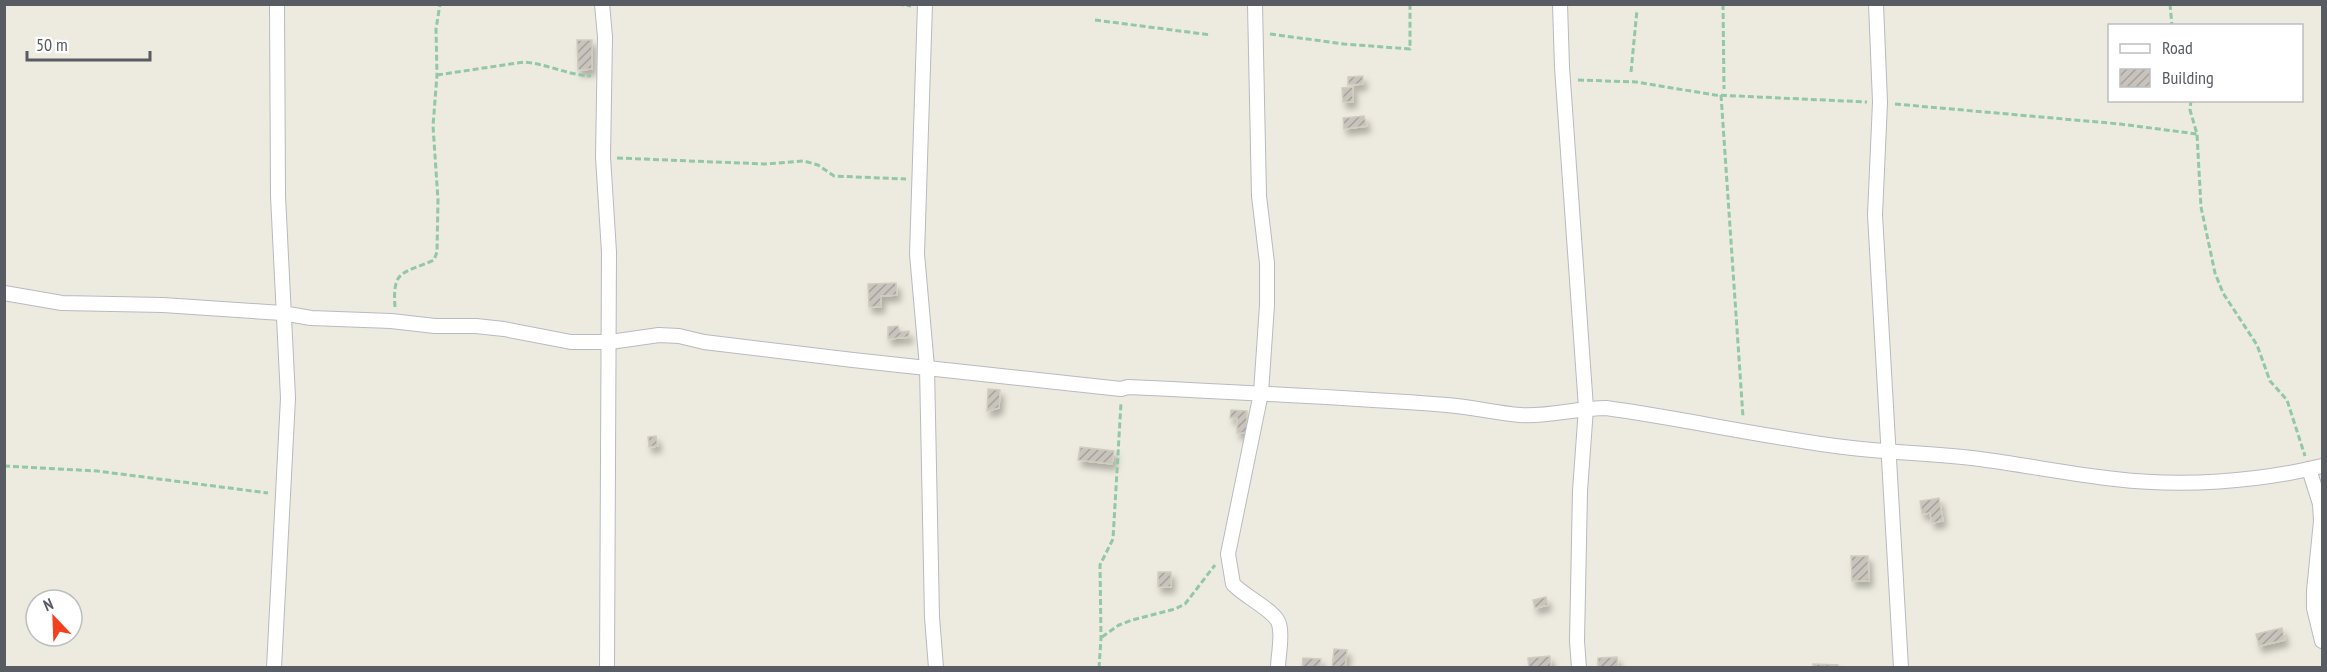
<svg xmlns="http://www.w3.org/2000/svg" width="2327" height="672" font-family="'PT Sans Narrow',sans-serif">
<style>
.building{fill:url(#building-hatch);stroke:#d1cdbe;stroke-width:1.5;filter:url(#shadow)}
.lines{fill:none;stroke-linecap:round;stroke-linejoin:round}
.minor-casing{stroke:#b8bac0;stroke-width:16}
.path{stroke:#92c8a5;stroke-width:3;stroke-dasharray:6 3;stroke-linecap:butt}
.minor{stroke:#fff;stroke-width:14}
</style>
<defs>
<pattern id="building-hatch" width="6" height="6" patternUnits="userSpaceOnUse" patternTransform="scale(1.5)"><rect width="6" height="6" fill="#c8c4bd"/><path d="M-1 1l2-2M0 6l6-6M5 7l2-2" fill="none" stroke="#a5a29d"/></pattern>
<filter id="shadow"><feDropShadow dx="3.5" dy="6" stdDeviation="3" flood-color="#0004"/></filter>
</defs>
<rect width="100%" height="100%" fill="#edebdf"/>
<g class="building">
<path d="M577 40H592V69L578 70Z"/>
<path d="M1363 76V84L1348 85V77Z"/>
<path d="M1353 87V102H1343L1342 88Z"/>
<path d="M1364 116 1367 126 1344 129 1343 118Z"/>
<path d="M896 283 897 295 881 296V307H869L868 284Z"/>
<path d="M898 326 900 332 909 331V337L888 339V327Z"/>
<path d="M988 389 1000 390 999 408 987 411Z"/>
<path d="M1231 410 1247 411V433H1237V418H1230Z"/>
<path d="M656 436 658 446 649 447 648 437Z"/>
<path d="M1080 447 1114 451 1112 464 1078 460Z"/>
<path d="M1939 498 1943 521 1932 523 1930 513 1922 514 1920 501Z"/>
<path d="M1851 556H1868L1869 581H1852Z"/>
<rect x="1158" y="572" width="13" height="15"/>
<path d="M1546 597 1548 605 1535 608 1533 600Z"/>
<path d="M2282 628 2285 640 2259 646 2256 634Z"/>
<path d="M1334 649 1347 650 1345 668H1332Z"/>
<path d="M1550 656 1551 668H1529L1528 658Z"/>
<path d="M1617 657 1618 668H1598V658Z"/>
<path d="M1303 658 1321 659 1320 668H1302Z"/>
<path d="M1813 664 1838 665 1837 668H1813Z"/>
</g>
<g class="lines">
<defs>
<g id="minor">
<path d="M602 4 605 37 603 157 609 252 607 668"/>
<path d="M925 4 917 254 927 367 932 617 936 668"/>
<path d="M1255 4 1259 196 1267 263V305L1261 393 1228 554 1233 584C1245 597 1276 611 1279 624 1283 637 1278 655 1278 668"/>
<path d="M1560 4 1562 67 1586 408 1580 491 1577 641 1579 668"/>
<path d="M1876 4 1880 102 1875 215 1901 668"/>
<path d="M4 293 62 303 163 305 282 313 311 318 391 321 435 326H476L504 329 571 342H610L659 335 679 336 704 342 853 360 1121 389 1128 387C1235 392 1341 397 1447 405 1472 407 1496 413 1520 415 1549 417 1577 408 1606 408 1686 419 1764 437 1844 447 1889 453 1935 453 1980 459 2025 465 2070 474 2115 479 2182 487 2256 482 2322 466"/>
<path d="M2309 469 2320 504 2321 521 2314 591V608L2322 641"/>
<path d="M274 668 288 398 278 196 277 4"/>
</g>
</defs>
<use href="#minor" class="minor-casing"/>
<g class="path">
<path d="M898 4 911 6"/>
<path d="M1723 4 1724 89"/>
<path d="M2170 4 2172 26"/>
<path d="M1095 20 1211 35"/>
<path d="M1270 34 1344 44 1410 49V4"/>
<path d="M1631 72 1637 10"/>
<path d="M437 75 524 62C547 64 568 75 591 76"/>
<path d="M1578 80 1636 82 1715 95 1867 102"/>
<path d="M1721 95 1743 417"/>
<path d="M2191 100 2190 110 2197 134 2201 207 2215 273 2223 293 2257 345 2270 381 2287 400 2305 456"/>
<path d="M1895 104 2120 124 2197 134"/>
<path d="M617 158 765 164 804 161 818 165 834 176 906 179"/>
<path d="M395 307C392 268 404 274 434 260L437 252 438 200 433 126 437 75 436 29 440 4"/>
<path d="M4 466 97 471 268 493"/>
<path d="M1102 637 1119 625 1132 620 1175 609 1185 604 1215 565"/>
<path d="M1099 668 1101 638 1100 565 1113 539 1121 403"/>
</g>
<use href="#minor" class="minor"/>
</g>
<rect width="2327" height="672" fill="none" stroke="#585c62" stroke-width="12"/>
<rect x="2108" y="24" width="195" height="78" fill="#ffffff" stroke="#bcbec0" stroke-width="1.5"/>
<rect x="2120" y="44" width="30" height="9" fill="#ffffff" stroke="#bcbec0" stroke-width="1.5"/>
<text x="2162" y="54" font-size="18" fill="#585c62">Road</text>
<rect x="2120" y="69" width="30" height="18" fill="url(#building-hatch)" stroke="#bcbec0" stroke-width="1.5"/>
<text x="2162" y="84" font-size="18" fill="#585c62">Building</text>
<g transform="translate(54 618) rotate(337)"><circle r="28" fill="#ffffff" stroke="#bcbec0" stroke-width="1.5"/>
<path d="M0-4.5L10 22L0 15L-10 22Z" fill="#f3401f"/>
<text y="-9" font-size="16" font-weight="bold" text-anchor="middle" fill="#585c62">N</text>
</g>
<path d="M27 51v9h123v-9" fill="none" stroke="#585c62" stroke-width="3"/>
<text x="36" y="51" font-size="18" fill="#585c62" stroke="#ffffff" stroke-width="4.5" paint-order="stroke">50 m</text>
</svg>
